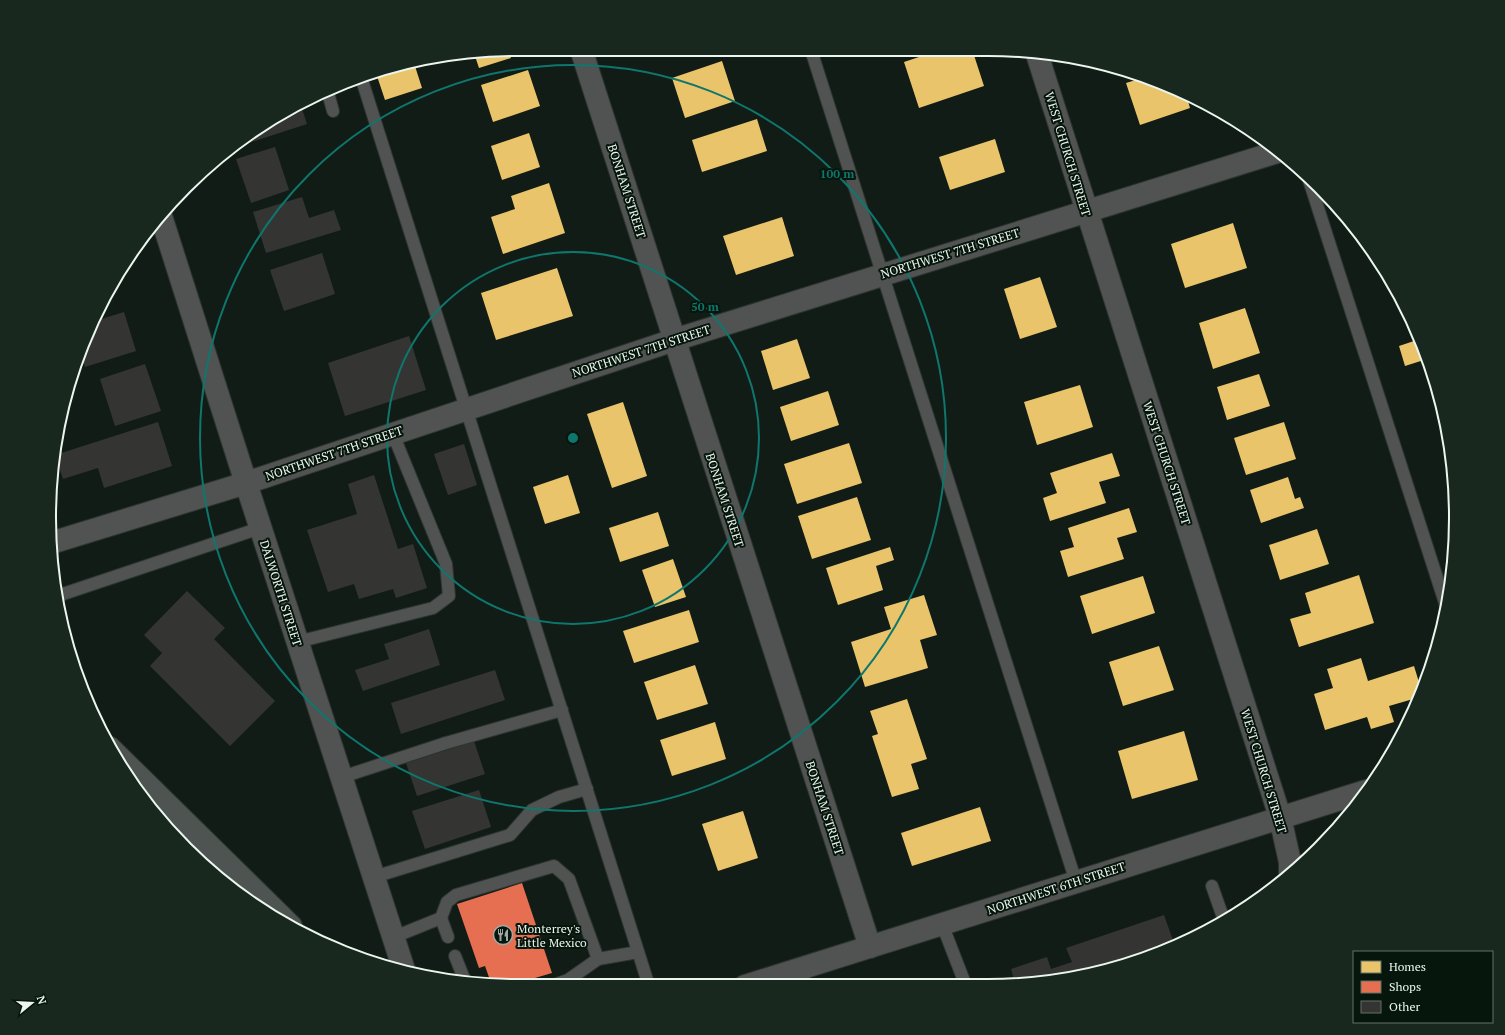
<svg xmlns="http://www.w3.org/2000/svg" width="1505" height="1035" font-family="'PT Serif',serif">
<style>
.homes{fill:#e9c46a}
.shops{fill:#e76f51}
.building{fill:#343532}
.lines{fill:none;stroke-linecap:round;stroke-linejoin:round}
.service-casing{stroke:#2d3530;stroke-width:14}
.minor-casing{stroke:#2d3530;stroke-width:24}
.tertiary-casing{stroke:#2d3530;stroke-width:24}
.primary-casing{stroke:#2d3530;stroke-width:24}
.path{stroke:#4e5351;stroke-width:2.5;stroke-dasharray:4 2;stroke-linecap:butt}
.service{stroke:#505351;stroke-width:12}
.minor{stroke:#505351;stroke-width:22}
.tertiary{stroke:#505351;stroke-width:22}
.primary{stroke:#4e5451;stroke-width:22}
.ring{fill:none;stroke:#0f766e;stroke-width:2}
.labels{text-anchor:middle;dominant-baseline:central;stroke-width:4;stroke-linejoin:round;paint-order:stroke}
.street-label{font-size:12px;fill:#ebf6ee;stroke:#06160c}
.poi-label{font-size:12px;fill:#ebf6ee;stroke:#06160c;text-anchor:start}
.rim{fill:none;stroke:#ebf6ee;stroke-width:2}
.centre{fill:#0f766e;stroke:#06160c;stroke-width:2}
.ring-label{font-size:12px;text-anchor:middle;font-weight:bold;fill:#0f766e;stroke:#06160c;stroke-width:4;stroke-linejoin:round;paint-order:stroke}
</style>
<rect width="100%" height="100%" fill="#121c16"/>
<g class="homes">
<path d="M943 49H972L984 86 919 108 904 62Z"/>
<path d="M474 53H509L511 58 479 68Z"/>
<path d="M722 61 735 101 685 118 672 78Z"/>
<path d="M414 63 422 88 385 100 376 73Z"/>
<path d="M528 70 540 106 493 122 481 85Z"/>
<path d="M1139 79 1186 94 1190 108 1140 125 1126 83Z"/>
<path d="M757 119 767 151 702 172 692 140Z"/>
<path d="M529 133 540 167 502 180 491 146Z"/>
<path d="M995 139 1005 172 950 190 939 157Z"/>
<path d="M549 183 565 233 503 254 491 217 515 209 511 196Z"/>
<path d="M782 217 794 256 736 275 723 236Z"/>
<path d="M1233 223 1247 268 1185 288 1171 244Z"/>
<path d="M557 268 573 316 496 340 481 293Z"/>
<path d="M1040 277 1057 327 1020 339 1004 289Z"/>
<path d="M1245 308 1260 353 1213 369 1199 323Z"/>
<path d="M797 339 810 378 773 390 761 351Z"/>
<path d="M1420 339 1427 359 1405 366 1399 346Z"/>
<path d="M1259 374 1270 406 1227 420 1217 387Z"/>
<path d="M1080 385 1093 427 1037 445 1024 402Z"/>
<path d="M828 391 839 425 791 441 780 407Z"/>
<path d="M623 402 647 476 612 488 587 414Z"/>
<path d="M1284 422 1296 459 1246 475 1234 438Z"/>
<path d="M849 443 862 483 797 504 784 464Z"/>
<path d="M1112 453 1120 476 1099 482 1106 503 1050 521 1043 498 1057 493 1050 473Z"/>
<path d="M568 475 580 513 545 524 533 487Z"/>
<path d="M1288 477 1295 499 1300 497 1304 508 1261 523 1250 490Z"/>
<path d="M857 497 871 540 812 559 798 516Z"/>
<path d="M1129 508 1137 532 1117 538 1124 559 1068 577 1060 551 1074 547 1068 528Z"/>
<path d="M658 512 669 546 620 562 609 528Z"/>
<path d="M1317 529 1329 564 1280 580 1269 545Z"/>
<path d="M890 547 894 560 876 566 883 590 838 605 826 568Z"/>
<path d="M673 559 686 597 655 607 642 570Z"/>
<path d="M1359 575 1374 623 1299 647 1290 619 1311 613 1305 593Z"/>
<path d="M1143 576 1155 613 1092 634 1080 596Z"/>
<path d="M924 595 937 635 920 640 928 668 865 687 851 642 891 629 884 607Z"/>
<path d="M689 610 699 642 634 663 623 631Z"/>
<path d="M1159 646 1174 690 1123 706 1109 662Z"/>
<path d="M1361 658 1368 681 1414 666 1422 692 1420 697 1389 706 1394 722 1371 729 1367 717 1325 730 1314 694 1333 688 1327 669Z"/>
<path d="M695 665 708 704 657 720 644 682Z"/>
<path d="M907 699 927 759 911 764 919 789 892 797 872 736 878 734 870 711Z"/>
<path d="M715 722 726 759 672 776 660 740Z"/>
<path d="M1184 731 1198 780 1132 799 1118 751Z"/>
<path d="M980 807 991 841 912 866 901 833Z"/>
<path d="M743 811 758 858 718 871 702 824Z"/>
</g>
<path class="shops" d="M522 883 552 973 511 985 491 983 485 966 479 968 457 904Z"/>
<g class="building">
<path d="M301 106 307 124 230 149 257 128Z"/>
<path d="M275 147 289 190 251 203 236 159Z"/>
<path d="M302 197 309 218 334 210 341 230 266 253 253 212Z"/>
<path d="M322 253 335 294 284 311 270 270Z"/>
<path d="M124 312 136 351 85 367 80 353 85 338 95 321Z"/>
<path d="M409 336 426 390 345 416 328 363Z"/>
<path d="M145 364 161 411 115 426 100 379Z"/>
<path d="M158 422 172 466 104 488 98 468 63 479 55 455Z"/>
<path d="M464 444 477 485 448 495 434 454Z"/>
<path d="M374 475 398 549 413 544 427 588 396 598 393 589 359 599 354 584 328 592 307 530 357 514 348 484Z"/>
<path d="M187 591 225 628 214 639 275 701 230 746 150 666 162 653 144 635Z"/>
<path d="M429 629 440 665 363 691 355 670 389 659 384 644Z"/>
<path d="M495 670 505 700 401 734 391 703Z"/>
<path d="M474 741 485 774 417 796 406 763Z"/>
<path d="M479 790 491 827 425 849 412 811Z"/>
<path d="M1164 915 1175 946 1167 950 1079 977 1015 983 1011 969 1047 957 1051 969 1072 962 1066 948Z"/>
<path d="M890 978 893 986H867Z"/>
</g>
<g class="lines">
<defs>
<g id="service">
<path d="M811 50 1076 882"/>
<path d="M361 77 649 986"/>
<path d="M328 93 333 111"/>
<path d="M1308 177 1447 609"/>
<path d="M57 596 260 528"/>
<path d="M297 642 433 608 449 596 446 564 393 434"/>
<path d="M342 777 446 743 562 710"/>
<path d="M374 877 510 835 532 810 559 797 587 789"/>
<path d="M1212 886 1224 920"/>
<path d="M441 918 448 937"/>
<path d="M942 924 966 986"/>
<path d="M394 937 441 918 447 902 456 895 554 866 569 879 598 959 638 952"/>
<path d="M455 956 465 981"/>
<path d="M800 969 806 986"/>
<path d="M551 986 568 980 598 959"/>
</g>
<g id="minor">
<path d="M582 52 870 947"/>
<path d="M1037 54 1280 817 1290 862V873"/>
<path d="M745 986 1366 791"/>
</g>
<g id="tertiary">
<path d="M161 216 246 483 404 970"/>
<path d="M54 542 246 483 674 340 1277 152"/>
</g>
<path id="primary" d="M110 748 291 926"/>
</defs>
<use href="#service" class="service-casing"/>
<use href="#minor" class="minor-casing"/>
<use href="#tertiary" class="tertiary-casing"/>
<use href="#primary" class="primary-casing"/>
<path class="path" d="M436 973 440 978"/>
<use href="#service" class="service"/>
<use href="#minor" class="minor"/>
<use href="#tertiary" class="tertiary"/>
<use href="#primary" class="primary"/>
</g>
<g class="ring">
<circle cx="573" cy="438" r="186"/>
<circle cx="573" cy="438" r="373"/>
</g>
<defs>
<symbol id="restaurant-ring" viewBox="-11 -11 22 22"><circle r="9.5" fill="#06160c" stroke="#9faaa2" stroke-width="1.5"/><path d="M-5-6h1v4h1v-4h1v4h1v-4h1v5L-1.5 .5V6h-2V.5L-5-1ZM5-6V6H3V1.5H1.5Q1.5-4 5-6Z" fill="#9faaa2"/></symbol>
</defs>
<g fill-rule="evenodd">
<use href="#restaurant-ring" x="492" y="924" width="22" height="22"/>
</g>
<g class="labels">
<g class="street-label">
<text transform="translate(1068 154) rotate(73)">WEST CHURCH STREET</text>
<text transform="translate(627 191) rotate(72)">BONHAM STREET</text>
<text transform="translate(950 253) rotate(-17)">NORTHWEST 7TH STREET</text>
<text transform="translate(641 351) rotate(-18)">NORTHWEST 7TH STREET</text>
<text transform="translate(334 453) rotate(-19)">NORTHWEST 7TH STREET</text>
<text transform="translate(1167 463) rotate(72)">WEST CHURCH STREET</text>
<text transform="translate(725 500) rotate(72)">BONHAM STREET</text>
<text transform="translate(281 593) rotate(72)">DALWORTH STREET</text>
<text transform="translate(1264 771) rotate(73)">WEST CHURCH STREET</text>
<text transform="translate(825 808) rotate(72)">BONHAM STREET</text>
<text transform="translate(1056 888) rotate(-18)">NORTHWEST 6TH STREET</text>
</g>
<g class="poi-label">
<text x="517" y="928">Monterrey's<tspan x="517" dy="14">Little Mexico</tspan></text>
</g>
</g>
<path d="M0 0H1505V1035H0ZM517 56H988A461 461 0 0 1 1449 517V518A461 461 0 0 1 988 979H517A461 461 0 0 1 56 518V517A461 461 0 0 1 517 56Z" fill="#18281e" fill-rule="evenodd"/>
<path class="rim" d="M517 56H988A461 461 0 0 1 1449 517V518A461 461 0 0 1 988 979H517A461 461 0 0 1 56 518V517A461 461 0 0 1 517 56Z"/>
<circle cx="573" cy="438" r="6" class="centre"/>
<g class="ring-label">
<text x="837" y="178">100 m</text>
<text x="705" y="311">50 m</text>
</g>
<rect x="1353" y="951" width="140" height="72" fill="#06160c" stroke="#627066"/>
<rect x="1361" y="961" width="20" height="12" fill="#e9c46a" stroke="#627066"/>
<text x="1389" y="971" font-size="12" fill="#ebf6ee">Homes</text>
<rect x="1361" y="981" width="20" height="12" fill="#e76f51" stroke="#627066"/>
<text x="1389" y="991" font-size="12" fill="#ebf6ee">Shops</text>
<rect x="1361" y="1001" width="20" height="12" fill="#343532" stroke="#627066"/>
<text x="1389" y="1011" font-size="12" fill="#ebf6ee">Other</text>
<g transform="translate(32 1003) rotate(72)" stroke="#06160c" stroke-width="3" paint-order="stroke">
<path d="M0-3L7 15L0 10L-7 15Z" fill="#ebf6ee"/>
<text y="-6" font-size="11" font-weight="bold" text-anchor="middle" fill="#ebf6ee">N</text>
</g>
</svg>
